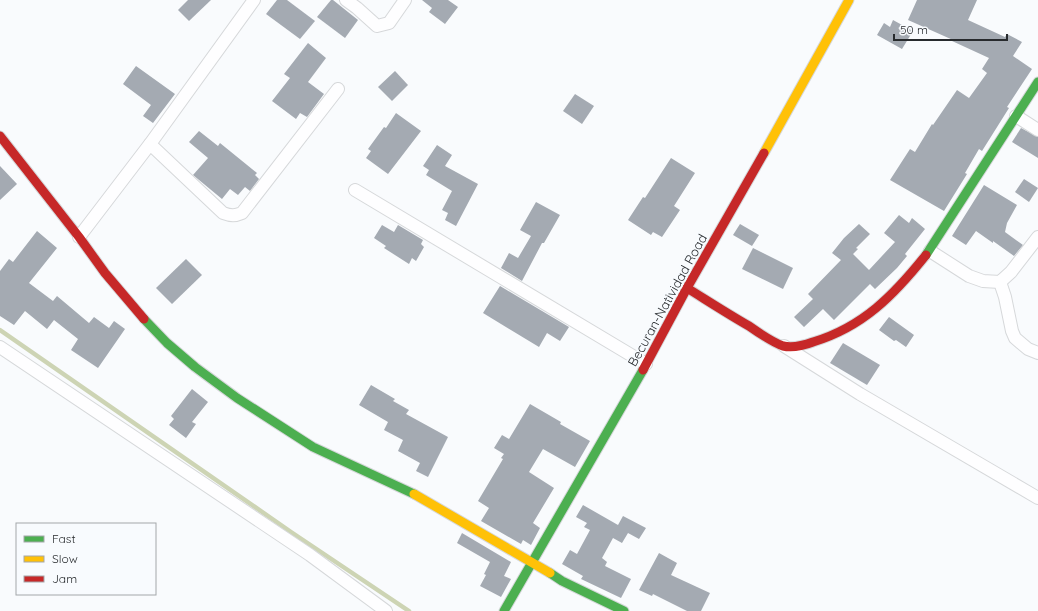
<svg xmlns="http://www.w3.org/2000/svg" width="1038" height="611" font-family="Quicksand,sans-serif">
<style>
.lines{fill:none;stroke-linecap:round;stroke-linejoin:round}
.stream{stroke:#cdd4b4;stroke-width:4.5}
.building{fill:#a4aab2}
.street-casing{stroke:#d6d8da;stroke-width:14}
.fast-casing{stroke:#d6d8da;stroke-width:11}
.slow-casing{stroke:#d6d8da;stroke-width:11}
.jam-casing{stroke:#d6d8da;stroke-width:11}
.street{stroke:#fefeff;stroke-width:12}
.fast{stroke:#4caf50;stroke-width:9}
.slow{stroke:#ffc107;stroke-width:9}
.jam{stroke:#c62828;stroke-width:9}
.labels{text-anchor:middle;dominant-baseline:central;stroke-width:4;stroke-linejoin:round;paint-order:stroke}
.street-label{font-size:13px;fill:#272a2d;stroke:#f8fbfe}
</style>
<rect width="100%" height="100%" fill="#f9fbfd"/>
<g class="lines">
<path class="stream" d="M0 330 291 532 409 611"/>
</g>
<g class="building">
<path d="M188 0H211L189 21 178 10Z"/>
<path d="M277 0H287L315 21 300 39 266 14Z"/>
<path d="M331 0H333L358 20 345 38 317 17Z"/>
<path d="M422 0H448L458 7 445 24 429 12 432 8Z"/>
<path d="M917 0H977L968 20 1005 37 1007 34 1022 42 1013 56 1032 69 1007 107 1009 108 982 151 979 149 965 173 967 174 944 211 890 180 910 149 915 152 932 124 933 125 957 90 969 98 987 73 982 69 989 58 952 41 953 40 908 20Z"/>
<path d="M893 20 913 31 902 49 877 35 884 23 890 27Z"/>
<path d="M308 43 326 58 308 82 324 94 307 117 300 113 296 119 272 101 290 78 284 74Z"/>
<path d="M136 66 175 94 153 123 143 116 151 105 123 84Z"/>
<path d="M395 71 408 85 392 101 378 87Z"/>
<path d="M575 94 594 106 582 124 563 111Z"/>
<path d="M396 113 421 131 388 174 366 158 371 151 368 149 384 127 386 128Z"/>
<path d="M1021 128 1038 137V158L1012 142Z"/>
<path d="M199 131 218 146 220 143 257 173 255 175 259 179 250 191 245 187 238 195 230 189 222 199 193 175 208 158 189 142Z"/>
<path d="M437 145 452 155 445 166 478 184 456 226 445 220 448 213 442 210 452 191 426 175 429 170 423 166Z"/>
<path d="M671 158 695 173 674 206 680 210 662 237 653 232 651 235 628 220 643 197 645 198Z"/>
<path d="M0 166 17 184 0 200Z"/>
<path d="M1024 179 1038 188 1029 202 1015 192Z"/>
<path d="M984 185 1017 205 1007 223 1005 232 1023 245 1014 256 993 241V243L976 231 966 245 952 236Z"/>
<path d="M536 202 560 215 544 243H542L522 281 501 268 509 253 518 258 531 236 520 230Z"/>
<path d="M899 215 909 223 912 218 925 229 905 254 907 256 897 268 875 289 870 284 834 320 823 309 804 327 794 317 813 299 808 294 841 260 832 253 844 238 859 224 870 234 856 248 858 249 853 254 869 270 895 242 884 233Z"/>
<path d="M740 224 759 235 752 246 733 235Z"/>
<path d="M382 225 394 232 398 225 423 240 421 244 424 247 416 261 412 258 409 264 384 248 386 246 374 238Z"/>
<path d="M37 231 57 248 29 283 53 301 57 296 89 323 94 317 109 328 114 321 125 329 98 368 71 350 78 339 54 320 47 329 25 311 14 325 0 316V271L9 259 13 262Z"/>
<path d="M753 248 793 268 783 289 742 269Z"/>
<path d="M186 259 202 275 172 304 156 288Z"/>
<path d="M500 286 569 327 560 341 547 333 539 347 483 313Z"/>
<path d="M889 317 914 335 906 347 896 340 894 341 879 330Z"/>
<path d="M843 343 880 365 867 385 830 363Z"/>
<path d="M371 385 395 399 393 401 409 410 406 414 448 437 428 477 416 471 420 463 398 451 403 440 384 430 388 422 359 405Z"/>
<path d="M192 389 208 402 192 422 196 424 186 438 169 425 174 419 171 416Z"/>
<path d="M530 404 561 422 560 424 590 441 575 467 543 449 529 472 554 488 533 523 540 528 531 545 523 540 521 544 481 521 489 508 478 501 503 459 501 458 504 454 494 448 502 435 509 439Z"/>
<path d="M583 505 618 525 623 516 646 528 639 539 628 533 622 543 613 538 602 558 607 562 605 566 631 579 621 598 581 579 583 576 562 564 570 550 577 554 590 530 584 527 587 523 576 517Z"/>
<path d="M462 533 511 562 504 576 511 579 501 597 480 586 486 575 484 574 490 562 457 543Z"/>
<path d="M659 553 677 563 671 575 710 593 701 611H687L653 594 652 596 639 590Z"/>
</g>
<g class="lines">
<defs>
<g id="street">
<path d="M346 0 357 8 377 26 389 23 405 0"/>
<path d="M1016 116 1038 130"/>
<path d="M150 144 223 213C231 216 235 216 242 213L338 89"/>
<path d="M355 190 646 364"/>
<path d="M79 237 150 144 254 0"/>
<path d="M930 251 969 276 983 281 1000 282 1011 272 1038 237"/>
<path d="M1000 282 1005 297 1012 331 1015 338 1028 349 1038 353"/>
<path d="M784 346 860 394 1038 498"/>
<path d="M0 347 310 555 386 611"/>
</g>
<g id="fast">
<path d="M926 255 1038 82"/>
<path d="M144 319 167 343 195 367 237 398 313 447 414 494"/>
<path d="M550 573 562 581 624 611"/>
<path d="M504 611 643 370"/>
</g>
<g id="slow">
<path d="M764 153 849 0"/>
<path d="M414 494 550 573"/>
</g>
<g id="jam">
<path d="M0 136 79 237 105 273 144 319"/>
<path d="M687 288C708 301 728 314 749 326 759 333 772 342 783 346 792 348 805 345 813 342 863 327 894 295 926 255"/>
<path d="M643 370 687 288 764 153"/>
</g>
</defs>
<use href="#street" class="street-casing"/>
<use href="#fast" class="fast-casing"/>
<use href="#slow" class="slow-casing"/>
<use href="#jam" class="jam-casing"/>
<use href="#street" class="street"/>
<use href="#fast" class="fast"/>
<use href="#slow" class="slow"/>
<use href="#jam" class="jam"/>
</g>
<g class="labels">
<g class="street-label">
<text transform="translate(667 300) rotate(-61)">Becuran-Natividad Road</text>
</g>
</g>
<rect x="16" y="523" width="140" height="72" fill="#f8fbfe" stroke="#a4a7aa"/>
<rect x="24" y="536" width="20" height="6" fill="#4caf50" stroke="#a4a7aa"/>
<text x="52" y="543" font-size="12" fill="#272a2d">Fast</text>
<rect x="24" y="556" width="20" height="6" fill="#ffc107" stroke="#a4a7aa"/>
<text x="52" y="563" font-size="12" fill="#272a2d">Slow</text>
<rect x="24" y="576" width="20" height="6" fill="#c62828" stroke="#a4a7aa"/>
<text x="52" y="583" font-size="12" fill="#272a2d">Jam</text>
<path d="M894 34v6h113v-6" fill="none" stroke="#272a2d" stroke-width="2"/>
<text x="900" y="34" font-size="12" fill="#272a2d" stroke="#f8fbfe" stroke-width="3" paint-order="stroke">50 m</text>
</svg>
